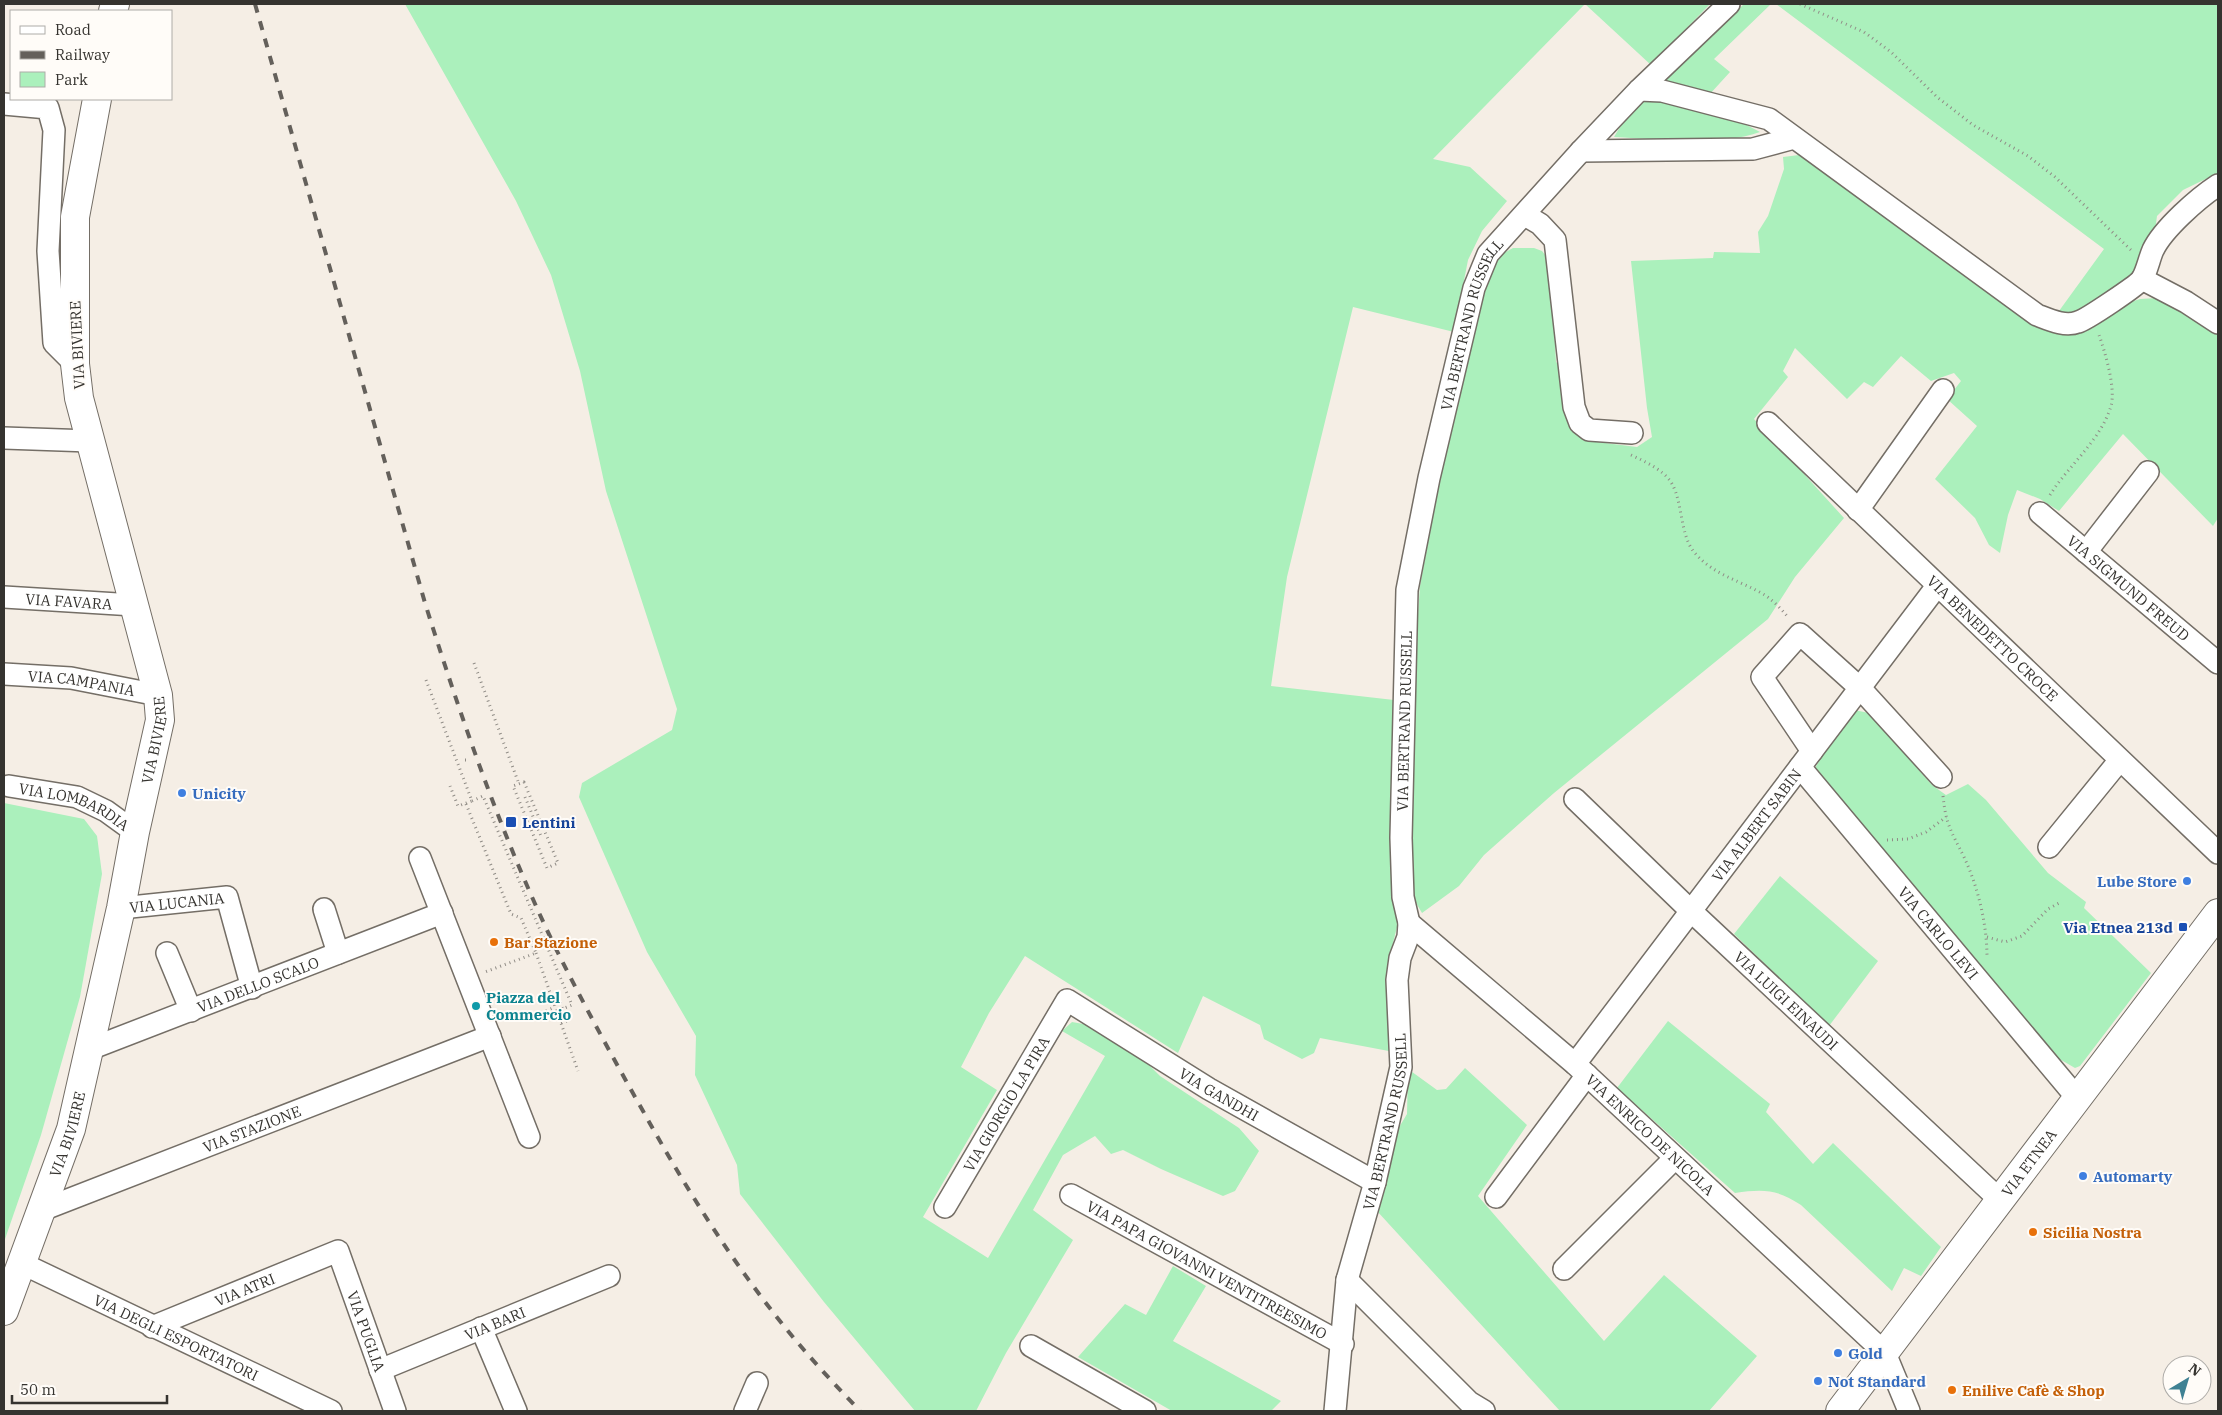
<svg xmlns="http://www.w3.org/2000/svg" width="2222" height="1415" font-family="'IBM Plex Serif',serif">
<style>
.green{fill:#abf0bc}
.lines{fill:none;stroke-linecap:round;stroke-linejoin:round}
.minor-casing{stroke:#746e66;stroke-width:24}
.major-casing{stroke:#746e66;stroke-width:30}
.path{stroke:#908c86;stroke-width:3;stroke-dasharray:1 4;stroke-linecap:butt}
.minor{stroke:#fff;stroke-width:21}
.major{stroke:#fff;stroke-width:28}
.rail{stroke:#64605b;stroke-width:4;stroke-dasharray:9 9;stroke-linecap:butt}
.shop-dot{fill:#3f7fe0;stroke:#fffcf8;stroke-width:2}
.transit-dot{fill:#1a4fb4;stroke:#fffcf8;stroke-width:2}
.food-dot{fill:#e8710a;stroke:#fffcf8;stroke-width:2}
.culture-dot{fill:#0f9aa8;stroke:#fffcf8;stroke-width:2}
.labels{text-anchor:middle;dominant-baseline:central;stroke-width:4;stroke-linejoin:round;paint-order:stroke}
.street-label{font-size:15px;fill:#35332f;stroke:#fffcf8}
.shop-label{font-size:15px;font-weight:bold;fill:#366cbe;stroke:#fffcf8;text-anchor:start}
.transit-label{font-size:15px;font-weight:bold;fill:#164399;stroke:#fffcf8;text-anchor:start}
.food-label{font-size:15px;font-weight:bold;fill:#c56008;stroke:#fffcf8;text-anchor:start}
.culture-label{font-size:15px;font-weight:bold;fill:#0d838f;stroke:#fffcf8;text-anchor:start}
</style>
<rect width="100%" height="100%" fill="#f5eee5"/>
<g class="green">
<path d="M405 4H1710L1651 65 1585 4 1433 159 1470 167 1507 201 1482 231 1468 260 1454 332 1353 307 1287 577 1271 686 1394 700 1397 927 1389 959 1394 1052 1320 1038 1314 1053 1302 1059 1264 1039 1260 1025 1203 996 1178 1053 1025 956 989 1013 961 1067 997 1090 923 1217 988 1258 1105 1056 1062 1031 1072 1022 1089 1025 1144 1060 1160 1076 1239 1128 1259 1151 1235 1191 1223 1196 1161 1169 1123 1150 1111 1154 1095 1136 1063 1155 1033 1210 1073 1240 1006 1353 976 1411H915L824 1302 740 1194 737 1165 695 1075 696 1036 647 952 579 797 582 783 672 730 677 709 606 491 580 371 551 275 516 201Z"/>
<path d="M1744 4H1771L1714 59 1730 72 1709 95 1660 85Z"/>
<path d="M1776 4H2218V173L2183 190 2157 216 2155 231 2144 243 2132 275 2076 315 2066 316 2059 311 2104 249Z"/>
<path d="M1656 97 1733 118 1760 132C1713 148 1662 139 1614 137 1626 118 1633 104 1656 97Z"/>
<path d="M1799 155 2031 321 2121 305 2140 299 2157 298 2171 303 2218 333V518L2213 526 2123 434 2059 511 2040 499 2017 490 2008 515 2000 553 1989 545 1975 518 1935 479 1977 426 1947 399 1961 381 1954 373 1931 381 1901 356 1873 387 1864 382 1847 399 1795 348 1783 371 1788 377 1754 419 1844 518 1795 577 1768 619 1554 793 1484 855 1459 886 1422 913 1412 896 1410 869 1413 686 1420 586 1439 482 1472 339 1488 281 1494 265 1502 254 1513 248H1534L1542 251 1550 261 1556 362 1562 368 1583 438 1597 442 1637 447 1652 437 1647 408 1631 261 1713 258 1714 252 1760 253 1758 232 1768 216 1784 169 1783 157Z"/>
<path d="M1854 710 1869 713 1932 785 1946 795 1968 784 1986 800 2048 873 2086 902 2084 908 2151 973 2080 1066 2075 1068 2056 1057 1815 768 1832 740Z"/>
<path d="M4 803 84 819 97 836 102 874 80 997 41 1135 4 1242Z"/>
<path d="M1780 876 1878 961 1829 1026 1734 934Z"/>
<path d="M1668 1021 1770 1104 1766 1112 1813 1164 1833 1143 1941 1247 1921 1276 1904 1268 1892 1291 1801 1205C1777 1189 1763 1189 1735 1193L1617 1088Z"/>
<path d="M1465 1068 1527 1125 1478 1196 1604 1341 1664 1275 1757 1356 1709 1411H1560L1377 1211 1398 1129 1407 1114 1408 1069 1437 1090 1446 1089Z"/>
<path d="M1173 1266 1206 1286 1173 1341 1281 1401 1271 1411H1172L1078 1357 1125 1304 1146 1315Z"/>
</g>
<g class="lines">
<defs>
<g id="minor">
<path d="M1639 90 1662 91 1769 119 2037 315C2050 320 2065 327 2078 322 2086 320 2138 285 2142 279 2147 271 2149 259 2153 250 2163 229 2198 198 2218 185"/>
<path d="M4 104 48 108 54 130 48 251 54 343 75 364"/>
<path d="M1581 151 1753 149 1794 138"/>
<path d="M1525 215 1540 224 1555 240 1574 407 1580 423 1589 430 1632 433"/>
<path d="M2142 279 2186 302 2218 323"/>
<path id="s1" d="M1768 423 2218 853"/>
<path d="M4 438 90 441"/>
<path d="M1858 510 1943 390"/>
<path id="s2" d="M2040 513 2218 663"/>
<path d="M2086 552 2148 472"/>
<path id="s3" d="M4 597 134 605"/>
<path id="s4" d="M4 674 71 678 158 695"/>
<path d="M1812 751 1762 677 1800 634 1860 688 1941 777"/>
<path id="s5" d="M1800 767 2078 1099"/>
<path id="s6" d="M9 786 77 797 106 811 135 832"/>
<path id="s7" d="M1575 799 1691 911 2001 1201"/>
<path d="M2049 847 2119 761"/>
<path d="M420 858 529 1137"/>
<path id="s8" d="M121 908 227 897 252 988"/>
<path d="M324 909 338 953"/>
<path id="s9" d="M1409 923 1575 1064 1885 1353 1909 1411"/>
<path d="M167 953 191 1011"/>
<path id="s10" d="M90 1049 442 913"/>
<path id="s11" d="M1575 1064 1937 586"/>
<path id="s12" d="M1071 1195 1343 1344"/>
<path d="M1496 1197 1587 1075"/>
<path id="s13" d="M945 1207 1067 1000 1209 1089 1375 1182"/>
<path id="s14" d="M42 1210 490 1036"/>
<path id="s15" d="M21 1263 331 1411"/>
<path d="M1564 1269 1675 1158"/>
<path d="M1347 1280 1469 1402 1484 1411"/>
<path id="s16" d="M152 1327 338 1251 395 1411"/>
<path d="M481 1328 516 1411"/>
<path d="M1031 1346 1145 1411"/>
<path id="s17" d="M380 1370 609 1276"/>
<path d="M745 1411 757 1383"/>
<path id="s18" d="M1335 1411 1347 1280 1375 1182 1401 1067 1397 980 1400 958 1408 937 1409 923 1403 897 1401 838 1407 590 1429 478 1474 288 1488 254 1581 151 1639 90 1729 4"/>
</g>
<g id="major">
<path d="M113 11 115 4"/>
<path id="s19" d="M4 1311 71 1129 121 908 135 832 160 720 158 695 79 398 75 364V217L97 99"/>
<path id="s20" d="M1840 1411 2218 913"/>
</g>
</defs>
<use href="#minor" class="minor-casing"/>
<use href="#major" class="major-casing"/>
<g class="path">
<path d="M1800 4 1864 32 1891 52 1937 97 1973 125 2028 156 2055 177 2132 251"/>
<path d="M1631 455C1644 461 1657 467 1667 477 1684 495 1678 532 1694 552 1713 575 1739 580 1763 594 1772 599 1781 609 1788 617"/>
<path d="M2050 495C2068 466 2101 440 2111 406 2116 388 2105 352 2099 335"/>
<path d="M474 663 519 784"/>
<path d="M426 680 472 801 458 806 450 786"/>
<path d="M465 760H467"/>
<path d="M524 782 558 863 547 868 513 786Z"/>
<path d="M1943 796C1946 825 1951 831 1964 857 1978 887 1987 924 1987 957"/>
<path d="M525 797 541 836"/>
<path d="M472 801 483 796 572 1005 562 1009"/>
<path d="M466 804 511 914 521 918 536 953 485 972"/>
<path d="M1887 840 1908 839 1926 832 1946 817"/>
<path d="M1987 937 2005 942 2022 936 2048 909 2061 902"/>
<path d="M536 953 578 1071"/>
<path d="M553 1001 559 999 567 1021 561 1023"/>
<path d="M546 1011 555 1007"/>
</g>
<use href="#minor" class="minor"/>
<use href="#major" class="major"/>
<path class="rail" d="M255 4 425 603C462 721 503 840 557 951 584 1005 613 1058 643 1111 689 1194 741 1277 804 1350 822 1371 841 1391 860 1411"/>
</g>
<g class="shop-dot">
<circle cx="182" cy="793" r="5"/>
<circle cx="2187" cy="881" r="5"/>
<circle cx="2083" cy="1176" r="5"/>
<circle cx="1838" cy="1353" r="5"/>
<circle cx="1818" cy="1381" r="5"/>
</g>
<g class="transit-dot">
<rect x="505" y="816" width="12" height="12" rx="2.5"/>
<rect x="2178" y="922" width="10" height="10" rx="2.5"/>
</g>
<g class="food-dot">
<circle cx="494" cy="942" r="5"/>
<circle cx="2033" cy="1232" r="5"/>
<circle cx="1952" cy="1390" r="5"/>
</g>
<circle class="culture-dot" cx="476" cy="1006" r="5"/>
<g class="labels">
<g class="street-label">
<text stroke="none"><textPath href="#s18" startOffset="1105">VIA BERTRAND RUSSELL</textPath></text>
<text transform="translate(77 345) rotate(-93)">VIA BIVIERE</text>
<text stroke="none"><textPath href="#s2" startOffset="116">VIA SIGMUND FREUD</textPath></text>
<text stroke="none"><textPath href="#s3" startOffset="65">VIA FAVARA</textPath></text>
<text stroke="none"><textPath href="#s1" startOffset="311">VIA BENEDETTO CROCE</textPath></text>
<text stroke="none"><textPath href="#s4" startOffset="78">VIA CAMPANIA</textPath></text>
<text stroke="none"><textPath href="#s18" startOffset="700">VIA BERTRAND RUSSELL</textPath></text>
<text stroke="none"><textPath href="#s19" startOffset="592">VIA BIVIERE</textPath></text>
<text stroke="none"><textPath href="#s6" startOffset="69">VIA LOMBARDIA</textPath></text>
<text stroke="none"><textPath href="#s11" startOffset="300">VIA ALBERT SABIN</textPath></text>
<text stroke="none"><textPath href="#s8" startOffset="56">VIA LUCANIA</textPath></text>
<text stroke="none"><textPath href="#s5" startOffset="216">VIA CARLO LEVI</textPath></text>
<text stroke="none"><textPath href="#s10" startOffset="180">VIA DELLO SCALO</textPath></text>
<text stroke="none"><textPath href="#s7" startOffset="292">VIA LUIGI EINAUDI</textPath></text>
<text stroke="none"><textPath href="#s13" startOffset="419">VIA GANDHI</textPath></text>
<text stroke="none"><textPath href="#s13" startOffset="120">VIA GIORGIO LA PIRA</textPath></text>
<text stroke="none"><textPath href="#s18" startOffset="295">VIA BERTRAND RUSSELL</textPath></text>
<text stroke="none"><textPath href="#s14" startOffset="225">VIA STAZIONE</textPath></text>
<text stroke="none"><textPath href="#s19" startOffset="188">VIA BIVIERE</textPath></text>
<text stroke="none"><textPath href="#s9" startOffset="321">VIA ENRICO DE NICOLA</textPath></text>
<text stroke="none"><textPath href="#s20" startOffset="312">VIA ETNEA</textPath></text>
<text stroke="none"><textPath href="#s12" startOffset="155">VIA PAPA GIOVANNI VENTITREESIMO</textPath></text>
<text stroke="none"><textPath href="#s16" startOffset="100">VIA ATRI</textPath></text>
<text stroke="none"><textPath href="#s17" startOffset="124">VIA BARI</textPath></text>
<text stroke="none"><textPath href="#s16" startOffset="286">VIA PUGLIA</textPath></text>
<text stroke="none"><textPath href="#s15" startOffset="172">VIA DEGLI ESPORTATORI</textPath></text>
</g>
<g class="shop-label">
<text x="192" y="793">Unicity</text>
<text x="2177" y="881" text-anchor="end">Lube Store</text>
<text x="2093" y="1176">Automarty</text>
<text x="1848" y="1353">Gold</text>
<text x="1828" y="1381">Not Standard</text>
</g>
<g class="transit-label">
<text x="522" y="822">Lentini</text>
<text x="2173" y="927" text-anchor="end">Via Etnea 213d</text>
</g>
<g class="food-label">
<text x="504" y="942">Bar Stazione</text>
<text x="2043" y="1232">Sicilia Nostra</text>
<text x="1962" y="1390">Enilive Cafè &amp; Shop</text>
</g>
<g class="culture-label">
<text x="486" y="997">Piazza del<tspan x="486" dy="17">Commercio</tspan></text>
</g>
</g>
<rect width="2222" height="1415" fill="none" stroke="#35332f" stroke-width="10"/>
<rect x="10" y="10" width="162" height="90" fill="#fffcf8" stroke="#aeaca8"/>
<rect x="20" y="26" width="25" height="8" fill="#ffffff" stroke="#aeaca8"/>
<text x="55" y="35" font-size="15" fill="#35332f">Road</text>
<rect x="20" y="51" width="25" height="8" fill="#64605b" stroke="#aeaca8"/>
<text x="55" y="60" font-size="15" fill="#35332f">Railway</text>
<rect x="20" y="72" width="25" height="15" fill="#abf0bc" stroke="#aeaca8"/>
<text x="55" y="85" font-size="15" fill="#35332f">Park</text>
<g transform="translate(2187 1380) rotate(38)"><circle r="24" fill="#fffcf8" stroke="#aeaca8"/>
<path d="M0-4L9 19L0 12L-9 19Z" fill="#3f8193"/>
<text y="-8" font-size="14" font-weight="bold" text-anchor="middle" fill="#35332f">N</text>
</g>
<path d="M12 1395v8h155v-8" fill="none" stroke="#35332f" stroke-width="2.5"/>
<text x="20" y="1395" font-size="15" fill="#35332f" stroke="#fffcf8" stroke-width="4" paint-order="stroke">50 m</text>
</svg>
